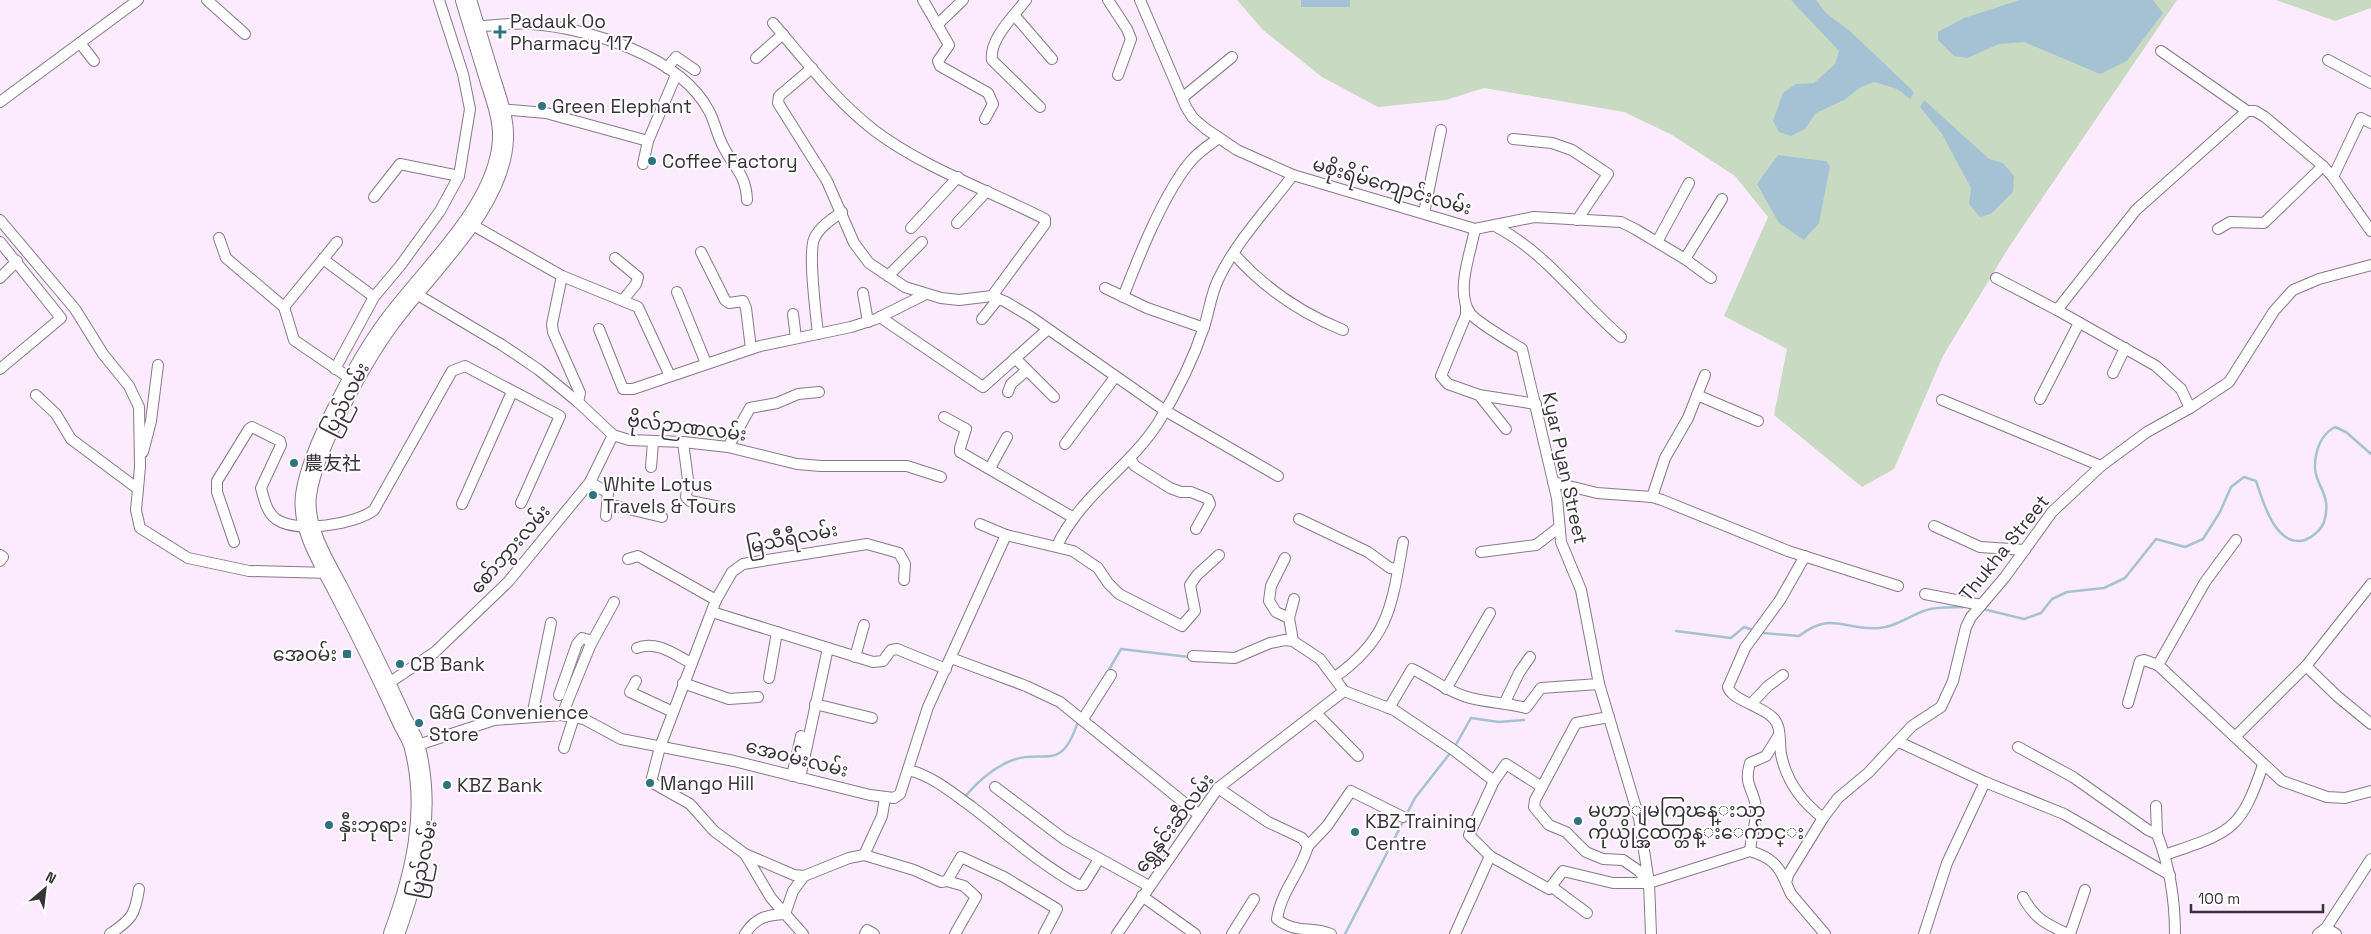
<svg xmlns="http://www.w3.org/2000/svg" width="2371" height="934" font-family="'Space Grotesk','Noto Sans SC','Noto Sans Myanmar',sans-serif">
<style>
.green{fill:#c9dac3}
.water{fill:#a5c2d4}
.lines{fill:none;stroke-linecap:round;stroke-linejoin:round}
.stream{stroke:#a5c2d4;stroke-width:2.5}
.street-casing{stroke:#877989;stroke-width:12}
.highway-casing{stroke:#877989;stroke-width:22}
.street{stroke:#fff;stroke-width:10}
.highway{stroke:#fff;stroke-width:20}
.poi-dot{fill:#2e7382;stroke:#fff;stroke-width:2}
.labels{text-anchor:middle;dominant-baseline:central;stroke-width:4;stroke-linejoin:round;paint-order:stroke}
.poi-label{font-size:19px;fill:#383239;stroke:#fff;text-anchor:start}
.street-label{font-size:19px;fill:#383239;stroke:#fff}
</style>
<rect width="100%" height="100%" fill="#fcebfe"/>
<g class="green">
<path d="M1237 0H2177L2009 247 1943 356 1894 469 1862 487 1774 415 1787 349 1724 316 1768 217 1735 176 1672 135 1624 112 1484 88 1446 100 1378 107 1322 77 1263 30Z"/>
<path d="M2276 0H2371V8L2335 21Z"/>
</g>
<g class="water">
<rect x="1301" y="0" width="49" height="7"/>
<path d="M1791 0H1816L1826 13 1850 31 1914 92 1910 99 1897 89 1874 82 1861 87 1844 100 1816 113 1805 129 1791 136 1779 132 1773 121 1783 93 1796 84 1814 83 1835 64 1839 51Z"/>
<path d="M2020 0H2153L2163 13 2127 61 2100 74 2024 42 1999 44 1967 58 1954 56 1938 40V32L1964 18Z"/>
<path d="M1924 100 1989 159 2003 163 2014 176 2013 192 1991 214 1980 217 1969 204 1971 188 1942 134 1920 107Z"/>
<path d="M1778 155 1826 161 1830 166 1819 223 1804 240 1779 223 1757 184Z"/>
</g>
<g class="lines">
<g class="stream">
<path d="M1983 609 2024 619 2041 613 2052 599 2067 592 2104 588 2125 578 2156 539 2185 547 2203 539 2220 512 2231 487 2244 477 2256 481C2263 501 2275 548 2305 540 2313 537 2321 530 2324 522 2333 494 2314 485 2315 466 2315 451 2321 434 2335 427L2346 432 2371 454"/>
<path d="M1676 631 1731 638 1744 627 1753 630"/>
<path d="M1763 633 1799 636C1832 610 1844 631 1879 628 1897 627 1913 613 1930 609 1941 607 1954 607 1965 607"/>
<path d="M1107 673 1121 649 1189 657"/>
<path d="M1454 748 1471 718 1499 722 1524 720"/>
<path d="M963 799C976 783 990 770 1008 762 1043 746 1061 776 1078 721"/>
<path d="M1406 815 1415 798 1451 752"/>
<path d="M1345 934 1404 820"/>
</g>
<defs>
<g id="street">
<path d="M207 0 245 34"/>
<path d="M923 0 949 45 938 61 940 66 988 93 993 104 985 119"/>
<path d="M1026 0C1014 16 989 39 992 60L1040 107"/>
<path d="M1108 0 1127 29 1131 39 1118 75"/>
<path d="M1140 0 1186 107 1193 118 1206 129 1237 150 1293 175 1475 229 1534 217 1621 222 1635 229 1685 259 1711 278"/>
<path d="M1015 16 1052 59"/>
<path d="M773 23C805 60 836 101 875 131 926 169 988 190 1045 219V224L992 296"/>
<path d="M937 25 963 0"/>
<path d="M474 27C493 26 513 22 531 24 589 28 680 56 709 111 715 122 717 135 723 146 734 168 746 174 747 200"/>
<path d="M80 43 94 61"/>
<path d="M2161 51 2247 111"/>
<path d="M756 58 783 34"/>
<path d="M2328 60 2371 83"/>
<path d="M667 68 676 57 695 70"/>
<path d="M812 68 779 96 778 103 827 181 854 243 869 263 905 287 941 298 959 300 992 296 1006 302 1031 317 1164 410 1278 476"/>
<path d="M1182 98 1232 57"/>
<path d="M0 102 138 0"/>
<path d="M499 109 546 113 648 141"/>
<path d="M1513 139 1552 143 1572 150 1608 174 1577 220"/>
<path d="M643 164 648 141 676 75"/>
<path d="M2333 177 2361 118 2371 123"/>
<path d="M374 197 400 164 459 176"/>
<path d="M1424 213 1441 130"/>
<path d="M0 220 75 309 103 354 129 386 139 407 140 467 136 510 140 528 188 558 249 571 331 573"/>
<path d="M469 223 562 276 638 307 670 376"/>
<path d="M957 223 987 191"/>
<path d="M1495 226C1547 253 1578 300 1621 337"/>
<path d="M911 228 958 177"/>
<path d="M1475 229C1471 252 1455 291 1470 313 1477 323 1510 341 1522 349L1557 498 1561 542 1581 590 1599 684 1639 818 1649 883 1651 934"/>
<path d="M2218 229 2230 222 2264 223 2323 166"/>
<path d="M219 238 226 258 284 307 294 340 354 381"/>
<path d="M0 242 61 318 0 369"/>
<path d="M1657 242 1689 183"/>
<path d="M701 252 725 300 729 303 743 301 746 308 751 349"/>
<path d="M1234 254C1264 288 1301 313 1343 330"/>
<path d="M615 258 638 277 636 284 623 300"/>
<path d="M323 259 374 297"/>
<path d="M1685 259 1722 199"/>
<path d="M562 276 552 324 553 332 580 393 578 402"/>
<path d="M888 276 922 242"/>
<path d="M0 278 17 261"/>
<path d="M1996 278 2057 310"/>
<path d="M1105 288 1147 308 1204 328"/>
<path d="M413 292 502 345 539 370 578 402 613 435 629 440 683 442 728 447 797 464 821 466H907L941 477"/>
<path d="M677 292 706 363"/>
<path d="M863 293 868 322"/>
<path d="M1123 297C1139 256 1163 195 1190 162 1198 152 1209 145 1219 138"/>
<path d="M1466 306V315L1441 376 1448 384 1479 395 1506 429"/>
<path d="M284 307 337 242"/>
<path d="M793 314 796 338"/>
<path d="M880 317 983 387 1047 330"/>
<path d="M982 319 998 299"/>
<path d="M599 329 623 389H633L760 346 851 327 876 319 926 294"/>
<path d="M818 334C816 314 808 255 814 239 819 227 832 219 842 212"/>
<path d="M1015 358 1054 397"/>
<path d="M335 369 374 297 400 266 440 211 459 176 470 109 463 74 439 0"/>
<path d="M2113 373 2125 348"/>
<path d="M1008 392 1011 384 1026 371"/>
<path d="M36 395 56 414 71 439 138 489"/>
<path d="M1479 395 1536 404"/>
<path d="M1697 395 1758 421"/>
<path d="M2040 399 2079 323"/>
<path d="M1942 400 2101 466"/>
<path d="M2190 408 2181 389 2156 366 2057 310 2136 210 2247 111H2255L2265 117 2323 166 2333 177 2371 231"/>
<path d="M944 417 966 429 960 448V452L1074 518"/>
<path d="M683 442 688 480 686 497 690 501 720 507"/>
<path d="M1065 444 1115 377"/>
<path d="M728 447 750 408 777 403 798 394 819 392"/>
<path d="M143 452 151 421 158 365"/>
<path d="M1130 459 1135 466 1170 488 1181 492H1191L1208 499 1210 504 1196 529"/>
<path d="M651 467 653 442"/>
<path d="M990 468 1007 437"/>
<path d="M590 482 608 493 606 516"/>
<path d="M1553 482 1597 493 1652 497 1662 500 1788 551 1898 586"/>
<path d="M1652 497 1665 458 1688 418 1705 375"/>
<path d="M462 504 512 392"/>
<path d="M608 504 662 517"/>
<path d="M1299 519 1368 552 1390 568 1398 569"/>
<path d="M980 524 1006 535 1073 551 1098 568 1108 583 1119 594 1182 626 1195 611 1190 585 1197 575 1219 555"/>
<path d="M1934 526 1980 547 2025 550"/>
<path d="M2236 540 2205 582 2158 665 2282 781 2327 797 2345 798 2371 791"/>
<path d="M234 542 217 492V481L249 429 252 427 280 441 281 445 261 488C264 499 267 513 276 519 297 534 356 524 374 510L452 371 465 366 560 416 521 503"/>
<path d="M1057 546C1080 496 1129 468 1158 423 1176 394 1193 360 1204 327 1209 312 1211 294 1218 280 1235 243 1269 207 1293 175"/>
<path d="M1481 552 1536 545 1558 528"/>
<path d="M0 555 3 557 0 561"/>
<path d="M1805 556 1780 600 1745 648 1728 687C1730 699 1763 707 1772 717 1782 725 1779 742 1781 754 1786 780 1802 802 1823 818"/>
<path d="M1285 558 1271 586 1269 601 1276 612 1289 618"/>
<path d="M628 559 638 556 716 600"/>
<path d="M1925 594 1981 605"/>
<path d="M712 612 828 648"/>
<path d="M1293 641 1289 618 1294 599"/>
<path d="M637 648C656 640 674 654 691 663"/>
<path d="M1193 656 1235 658 1270 643 1285 640 1293 641 1320 659 1344 691 1394 710 1455 751 1494 781 1469 835 1490 856 1549 889 1563 871 1613 883H1649L1750 851C1770 857 1778 864 1786 883"/>
<path d="M855 657 864 625"/>
<path d="M951 658 1026 686 1060 702 1198 814"/>
<path d="M2306 666 2337 696 2371 724"/>
<path d="M1335 677C1390 638 1392 604 1403 542"/>
<path d="M769 678 777 632"/>
<path d="M636 681 630 692 673 712"/>
<path d="M683 683 729 699 758 697"/>
<path d="M386 685 435 652 508 582 590 482 613 435"/>
<path d="M1446 689 1490 613"/>
<path d="M559 695 577 644 582 638 592 641"/>
<path d="M1505 702 1519 673 1530 657"/>
<path d="M2128 703 2140 661 2144 660 2158 665"/>
<path d="M815 704 872 718"/>
<path d="M1751 704 1768 686 1783 675"/>
<path d="M1389 708 1412 669C1430 677 1445 690 1464 696 1484 703 1505 702 1526 708L1541 688 1599 684"/>
<path d="M1316 713 1358 756"/>
<path d="M562 715 590 646 614 602"/>
<path d="M532 716 551 623"/>
<path d="M1609 717 1576 723 1535 800 1534 807 1549 825 1566 832 1586 852 1603 859 1623 860 1639 871 1648 883"/>
<path d="M1083 719 1111 675"/>
<path d="M2235 737 2306 666 2371 584"/>
<path d="M1899 742 1985 782 2064 814 2170 875"/>
<path d="M415 746 494 720 562 715 584 719 621 739 734 761 870 795 894 798 900 794 928 707 1006 535"/>
<path d="M2018 747 2073 777 2148 830 2157 834C2170 867 2175 899 2175 934"/>
<path d="M564 748 574 717"/>
<path d="M909 770C934 777 951 792 972 807 1007 834 1040 864 1078 885H1083L1099 859"/>
<path d="M792 776 801 736"/>
<path d="M800 778 828 648 873 662 883 661 891 650 897 649 946 669"/>
<path d="M1494 781 1506 764 1542 787"/>
<path d="M995 787 1064 839 1149 886"/>
<path d="M1218 788 1268 822 1302 838 1308 846C1301 872 1281 891 1277 919 1295 934 1311 926 1331 934"/>
<path d="M2156 806 2157 834"/>
<path d="M1308 846 1327 826 1351 791 1403 817"/>
<path d="M1750 851C1751 837 1757 821 1756 808 1754 788 1743 786 1750 763L1766 756 1779 735"/>
<path d="M745 854 794 875 804 876 849 858 864 855 914 870 941 882 947 881 961 857 1004 877 1057 909 1044 934"/>
<path d="M864 855 882 816 885 798"/>
<path d="M2165 855C2230 832 2240 833 2263 765"/>
<path d="M947 881 964 886 976 897 955 934"/>
<path d="M1552 887 1587 913"/>
<path d="M1142 896 1195 934"/>
<path d="M2023 897C2035 919 2046 924 2068 934"/>
<path d="M2326 928 2336 934"/>
<path d="M110 934C132 919 135 915 139 889"/>
<path d="M745 934C756 917 767 915 785 914L793 891 804 876"/>
<path d="M803 934 771 898 745 854 714 831 690 804 651 782 660 747 716 600 732 572 743 564 867 544 899 553 905 564 904 580"/>
<path d="M865 934 867 930 874 934"/>
<path d="M1117 934 1218 788 1344 691"/>
<path d="M1232 934 1254 899"/>
<path d="M1455 934 1490 856"/>
<path d="M1825 934 1791 894 1786 883 1788 875 1823 818 1838 798 1868 773 1912 726 1941 707 1953 681 1966 627 1971 617 2005 577 2052 512 2101 466 2147 432 2190 408 2229 382 2274 311 2293 290 2319 279 2371 265"/>
<path d="M1924 934 1947 863 1985 782"/>
<path d="M2070 934 2085 890"/>
<path d="M2318 934 2326 928 2371 859"/>
</g>
<path id="highway" d="M394 934C416 874 431 812 415 748 413 738 406 729 402 720 382 676 361 633 339 591 324 562 302 529 306 495 312 450 361 361 388 324 427 270 500 207 503 139 504 119 496 98 490 79 482 53 474 26 466 0"/>
</defs>
<use href="#street" class="street-casing"/>
<use href="#highway" class="highway-casing"/>
<use href="#street" class="street"/>
<use href="#highway" class="highway"/>
</g>
<g class="poi-dot">
<path d="M497.5 24.5h5v5h5v5h-5v5h-5v-5h-5v-5h5z"/>
<circle cx="542" cy="106" r="5"/>
<circle cx="652" cy="161" r="5"/>
<circle cx="294" cy="463" r="5"/>
<circle cx="593" cy="495" r="5"/>
<rect x="342" y="649" width="10" height="10" rx="2.5"/>
<circle cx="400" cy="664" r="5"/>
<circle cx="419" cy="723" r="5"/>
<circle cx="650" cy="783" r="5"/>
<circle cx="447" cy="785" r="5"/>
<circle cx="1578" cy="821" r="5"/>
<circle cx="329" cy="825" r="5"/>
<circle cx="1355" cy="832" r="5"/>
</g>
<g class="labels">
<g class="poi-label">
<text x="510" y="21">Padauk Oo<tspan x="510" dy="22">Pharmacy 117</tspan></text>
<text x="552" y="106">Green Elephant</text>
<text x="662" y="161">Coffee Factory</text>
<text x="304" y="463">農友社</text>
<text x="603" y="484">White Lotus<tspan x="603" dy="22">Travels &amp; Tours</tspan></text>
<text x="337" y="654" text-anchor="end">အေဝမ်း</text>
<text x="410" y="664">CB Bank</text>
<text x="429" y="712">G&amp;G Convenience<tspan x="429" dy="22">Store</tspan></text>
<text x="660" y="783">Mango Hill</text>
<text x="457" y="785">KBZ Bank</text>
<text x="1588" y="810">မဟာျမကြၽန္းသာ<tspan x="1588" dy="22">ကိုယ္ပိုင္အထက္တန္းေက်ာင္း</tspan></text>
<text x="1365" y="821">KBZ Training<tspan x="1365" dy="22">Centre</tspan></text>
<text x="339" y="825">နှီးဘုရား</text>
</g>
<g class="street-label">
<text transform="translate(1392 186) rotate(16)">မစိုးရိမ်ကျောင်းလမ်း</text>
<text transform="translate(346 399) rotate(-63)">ပြည်လမ်း</text>
<text transform="translate(687 427) rotate(7)">ဗိုလ်ဉာဏလမ်း</text>
<text transform="translate(1565 468) rotate(78)">Kyar Pyan Street</text>
<text transform="translate(792 538) rotate(-11)">မြသီရီလမ်း</text>
<text transform="translate(2004 548) rotate(-51)">Thukha Street</text>
<text transform="translate(510 549) rotate(-49)">စော်ဘွားလမ်း</text>
<text transform="translate(797 758) rotate(14)">အေဝမ်းလမ်း</text>
<text transform="translate(1174 823) rotate(-53)">ရွှေနှင်းဆီလမ်း</text>
<text transform="translate(423 859) rotate(-79)">ပြည်လမ်း</text>
</g>
</g>
<g transform="translate(45 889) rotate(28)" stroke="#ffffff" stroke-width="4" paint-order="stroke">
<path d="M0-4L9 19L0 12L-9 19Z" fill="#383239"/>
<text y="-8" font-size="14" font-weight="bold" text-anchor="middle" fill="#383239">N</text>
</g>
<path d="M2191 904v8h132v-8" fill="none" stroke="#383239" stroke-width="2.5"/>
<text x="2198" y="904" font-size="15" fill="#383239" stroke="#ffffff" stroke-width="4" paint-order="stroke">100 m</text>
</svg>
